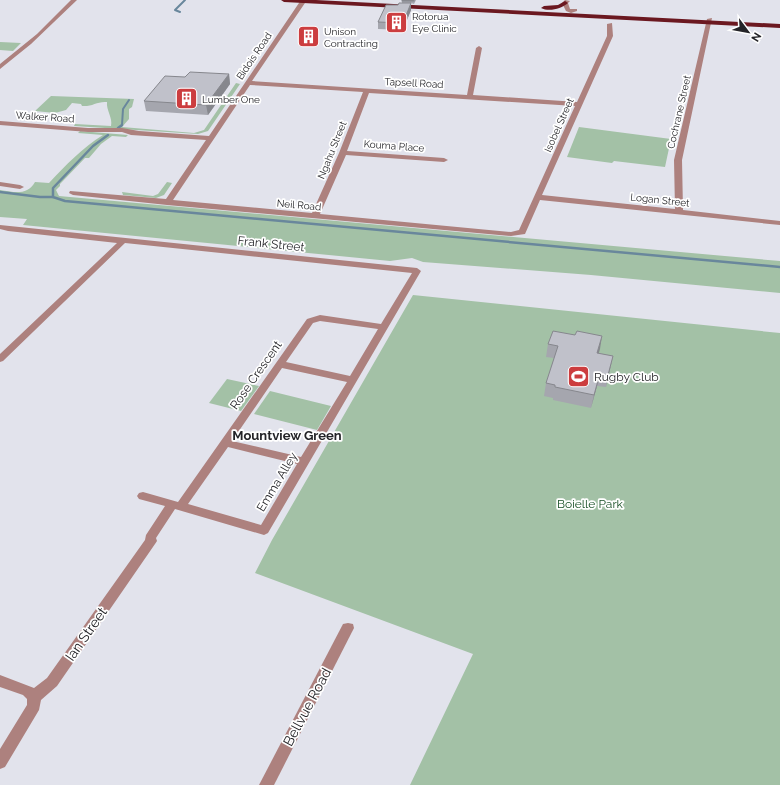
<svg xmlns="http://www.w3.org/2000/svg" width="780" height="785" font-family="Raleway,sans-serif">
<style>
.green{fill:#a3c1a6}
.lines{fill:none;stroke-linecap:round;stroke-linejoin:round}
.stream-far1{stroke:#69879c;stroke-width:2}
.stream{stroke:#69879c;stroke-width:2.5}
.minor{fill:#ad817e;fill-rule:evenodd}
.trunk{fill:#6b1820;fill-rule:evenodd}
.wall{fill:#a5a6ae}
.shaded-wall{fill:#86878d}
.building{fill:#c0c1ca;stroke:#86878d}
.labels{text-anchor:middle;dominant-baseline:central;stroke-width:3.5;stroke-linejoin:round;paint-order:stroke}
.far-poi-label{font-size:10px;fill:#242428;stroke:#fff;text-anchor:start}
.far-street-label{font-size:10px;fill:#242428;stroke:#fff}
.street-label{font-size:12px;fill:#242428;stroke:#fff}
.poi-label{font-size:12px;fill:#242428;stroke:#fff;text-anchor:start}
.park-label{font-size:12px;fill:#164e24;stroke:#fff}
.neighbourhood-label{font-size:13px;font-weight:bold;fill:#242428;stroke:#fff}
.near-street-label{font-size:14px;fill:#242428;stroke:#fff}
</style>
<rect width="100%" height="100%" fill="#e2e3ec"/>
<g class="green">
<path d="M0 42 21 43 13 51 0 50Z"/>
<path d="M236 83 240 84 208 131 198 134 74 126 75 124 111 126C113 118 106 110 107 102 97 101 92 107 82 106L81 104 72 103 66 110 55 113 35 111 51 96 134 99 132 107 129 109V119L122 127 194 133 204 130Z"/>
<path d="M579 127 671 139 665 167 614 161 612 163 567 157Z"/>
<path d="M80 131 128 135 126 137 112 136 101 144 89 158H85L60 184V186L56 190 59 196 780 261V293L591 275 423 262 412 258 390 261 23 225 27 219 0 217V190C14 192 27 196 35 182L49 183C66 165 82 148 103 135L78 133Z"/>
<path d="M167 182 172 183 164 195 156 198 123 195 122 192 153 196 158 194Z"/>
<path d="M413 295 780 333V785H410L473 654 255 573 272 540Z"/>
<path d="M227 379 259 386 241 411 209 403Z"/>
<path d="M270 391 331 406 317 430 254 414Z"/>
</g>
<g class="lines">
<g class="stream-far1">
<path d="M180 12 175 10 185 0"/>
<path d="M121 126 122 125 123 109 129 100"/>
</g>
<g class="stream">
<path d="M118 128 122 125"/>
<path d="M108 135 93 146 53 188V197L65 201 780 267"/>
<path d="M0 192 40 197H53"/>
</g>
<g class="minor">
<path d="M71 0H77L31 44 0 69V64L37 34Z"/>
<path d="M301 0H307L252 81 467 95 476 48 479 46 482 48 473 95 577 102 607 36V24L612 23 613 36 542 195 675 209 674 160 707 19 712 18 682 160 683 210 780 221V225L540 200 525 234 511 236 167 205 73 195 69 193 70 191 166 199 206 140 131 135 122 132H88L0 125V121L88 128H122L139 131 209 136ZM250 85 363 92 339 153 312 213 173 200ZM369 93 575 106 519 230 511 232 320 214 346 155 444 162 448 160 444 158 347 151Z"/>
<path d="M565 0 570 1 568 3 570 9H577V11L571 13 566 11 562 3Z"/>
<path d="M0 182 20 185 24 187 20 189 0 186Z"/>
<path d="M0 225 417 268 421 271 268 533 264 535 175 509 156 538 157 541 155 544 57 686 41 700 39 710 5 767 0 769V749L27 705V699L23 695 0 687V675L34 688 47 678 145 540 146 535 165 506 139 499 137 496 139 493 143 492 178 502 307 319 320 315 381 324 412 273 125 243 3 361 0 362V354L117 243 8 231 0 229ZM320 321 378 329 350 376 286 362 313 323ZM282 368 347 382 301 457 232 441ZM228 447 297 464 261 525 188 504Z"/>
<path d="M348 623 353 624 354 628 274 785H259L343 624Z"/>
</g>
<g class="trunk">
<path d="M281 0H316L780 24V28L284 2Z"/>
<path d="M565 1 568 3C561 9 549 12 541 8L544 6 558 5Z"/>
</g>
</g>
<g class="wall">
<path d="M402 0H416L414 4 411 3V10L403 30 378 29V22L402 3Z"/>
<path d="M229 74 230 84 208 115 146 111 144 101 185 77Z"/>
<path d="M575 335 602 336 598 353 613 356 606 387 597 386 591 408 553 400V398L544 396 546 383 554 358 546 357 548 344Z"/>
</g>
<g class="shaded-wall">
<path d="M411 3V10L403 30V23Z"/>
<path d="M229 74 230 84 208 115 206 105Z"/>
<path d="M602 336 600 349 595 366 597 353Z"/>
<path d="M613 356 610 369 606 387 608 375Z"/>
<path d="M600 373 597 386 591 408 594 395Z"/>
</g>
<g class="building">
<rect x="402" y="0" width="12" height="1"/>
<path d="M399 3H411L403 23 378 22 386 5H398Z"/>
<path d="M190 72 229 74 206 105 144 101 165 76 185 77Z"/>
<path d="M553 331 575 335 577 331 602 336 597 353 613 356 608 375 600 373 594 395 555 387V385L546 383 558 346 548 344Z"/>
</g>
<defs>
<symbol id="building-square" viewBox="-11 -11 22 22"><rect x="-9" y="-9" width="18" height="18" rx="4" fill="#cc3d3f" stroke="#fff"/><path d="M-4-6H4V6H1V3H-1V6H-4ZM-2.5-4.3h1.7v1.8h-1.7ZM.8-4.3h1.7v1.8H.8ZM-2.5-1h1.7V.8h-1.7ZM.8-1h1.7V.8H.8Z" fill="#fff"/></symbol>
<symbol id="stadium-square" viewBox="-11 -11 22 22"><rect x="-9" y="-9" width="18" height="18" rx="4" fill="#cc3d3f" stroke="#fff"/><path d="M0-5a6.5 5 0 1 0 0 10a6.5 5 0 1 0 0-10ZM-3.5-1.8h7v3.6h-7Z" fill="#fff"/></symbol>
</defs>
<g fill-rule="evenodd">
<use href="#building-square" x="384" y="10" width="25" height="25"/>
<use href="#building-square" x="296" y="24" width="25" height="25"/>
<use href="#building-square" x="174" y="86" width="25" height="25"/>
<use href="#stadium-square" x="566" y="364" width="25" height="25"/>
</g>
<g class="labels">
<g class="far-poi-label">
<text x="412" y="16">Rotorua<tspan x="412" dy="12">Eye Clinic</tspan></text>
<text x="324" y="31">Unison<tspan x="324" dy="12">Contracting</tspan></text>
<text x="202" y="99">Lumber One</text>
</g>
<g class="far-street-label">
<text transform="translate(254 56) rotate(-56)">Bidois Road</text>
<text transform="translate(414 83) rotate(3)">Tapsell Road</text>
<text transform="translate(679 112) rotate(-77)">Cochrane Street</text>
<text transform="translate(45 117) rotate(4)">Walker Road</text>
<text transform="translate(559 125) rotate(-66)">Isobel Street</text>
<text transform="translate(394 146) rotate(4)">Kouma Place</text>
<text transform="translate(332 150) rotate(-68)">Ngahu Street</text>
<text transform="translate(660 200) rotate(6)">Logan Street</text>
<text transform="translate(299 205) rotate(5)">Neil Road</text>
</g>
<g class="street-label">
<text transform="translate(271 244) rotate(6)">Frank Street</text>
<text transform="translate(256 375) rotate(-55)">Rose Crescent</text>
<text transform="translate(277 482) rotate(-59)">Emma Alley</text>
</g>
<g class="poi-label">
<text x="594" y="377">Rugby Club</text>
</g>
<g class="park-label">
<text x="590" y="504">Boielle Park</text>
</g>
<g class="neighbourhood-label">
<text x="287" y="435">Mountview Green</text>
</g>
<g class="near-street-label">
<text transform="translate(86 634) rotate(-55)">Ian Street</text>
<text transform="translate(307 707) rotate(-62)">Bellvue Road</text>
</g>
</g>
<g transform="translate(748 32) rotate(122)" stroke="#ffffff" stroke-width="3" paint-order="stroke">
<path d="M0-3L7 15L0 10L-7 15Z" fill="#242428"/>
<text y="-6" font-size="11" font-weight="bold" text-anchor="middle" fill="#242428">N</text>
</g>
</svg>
